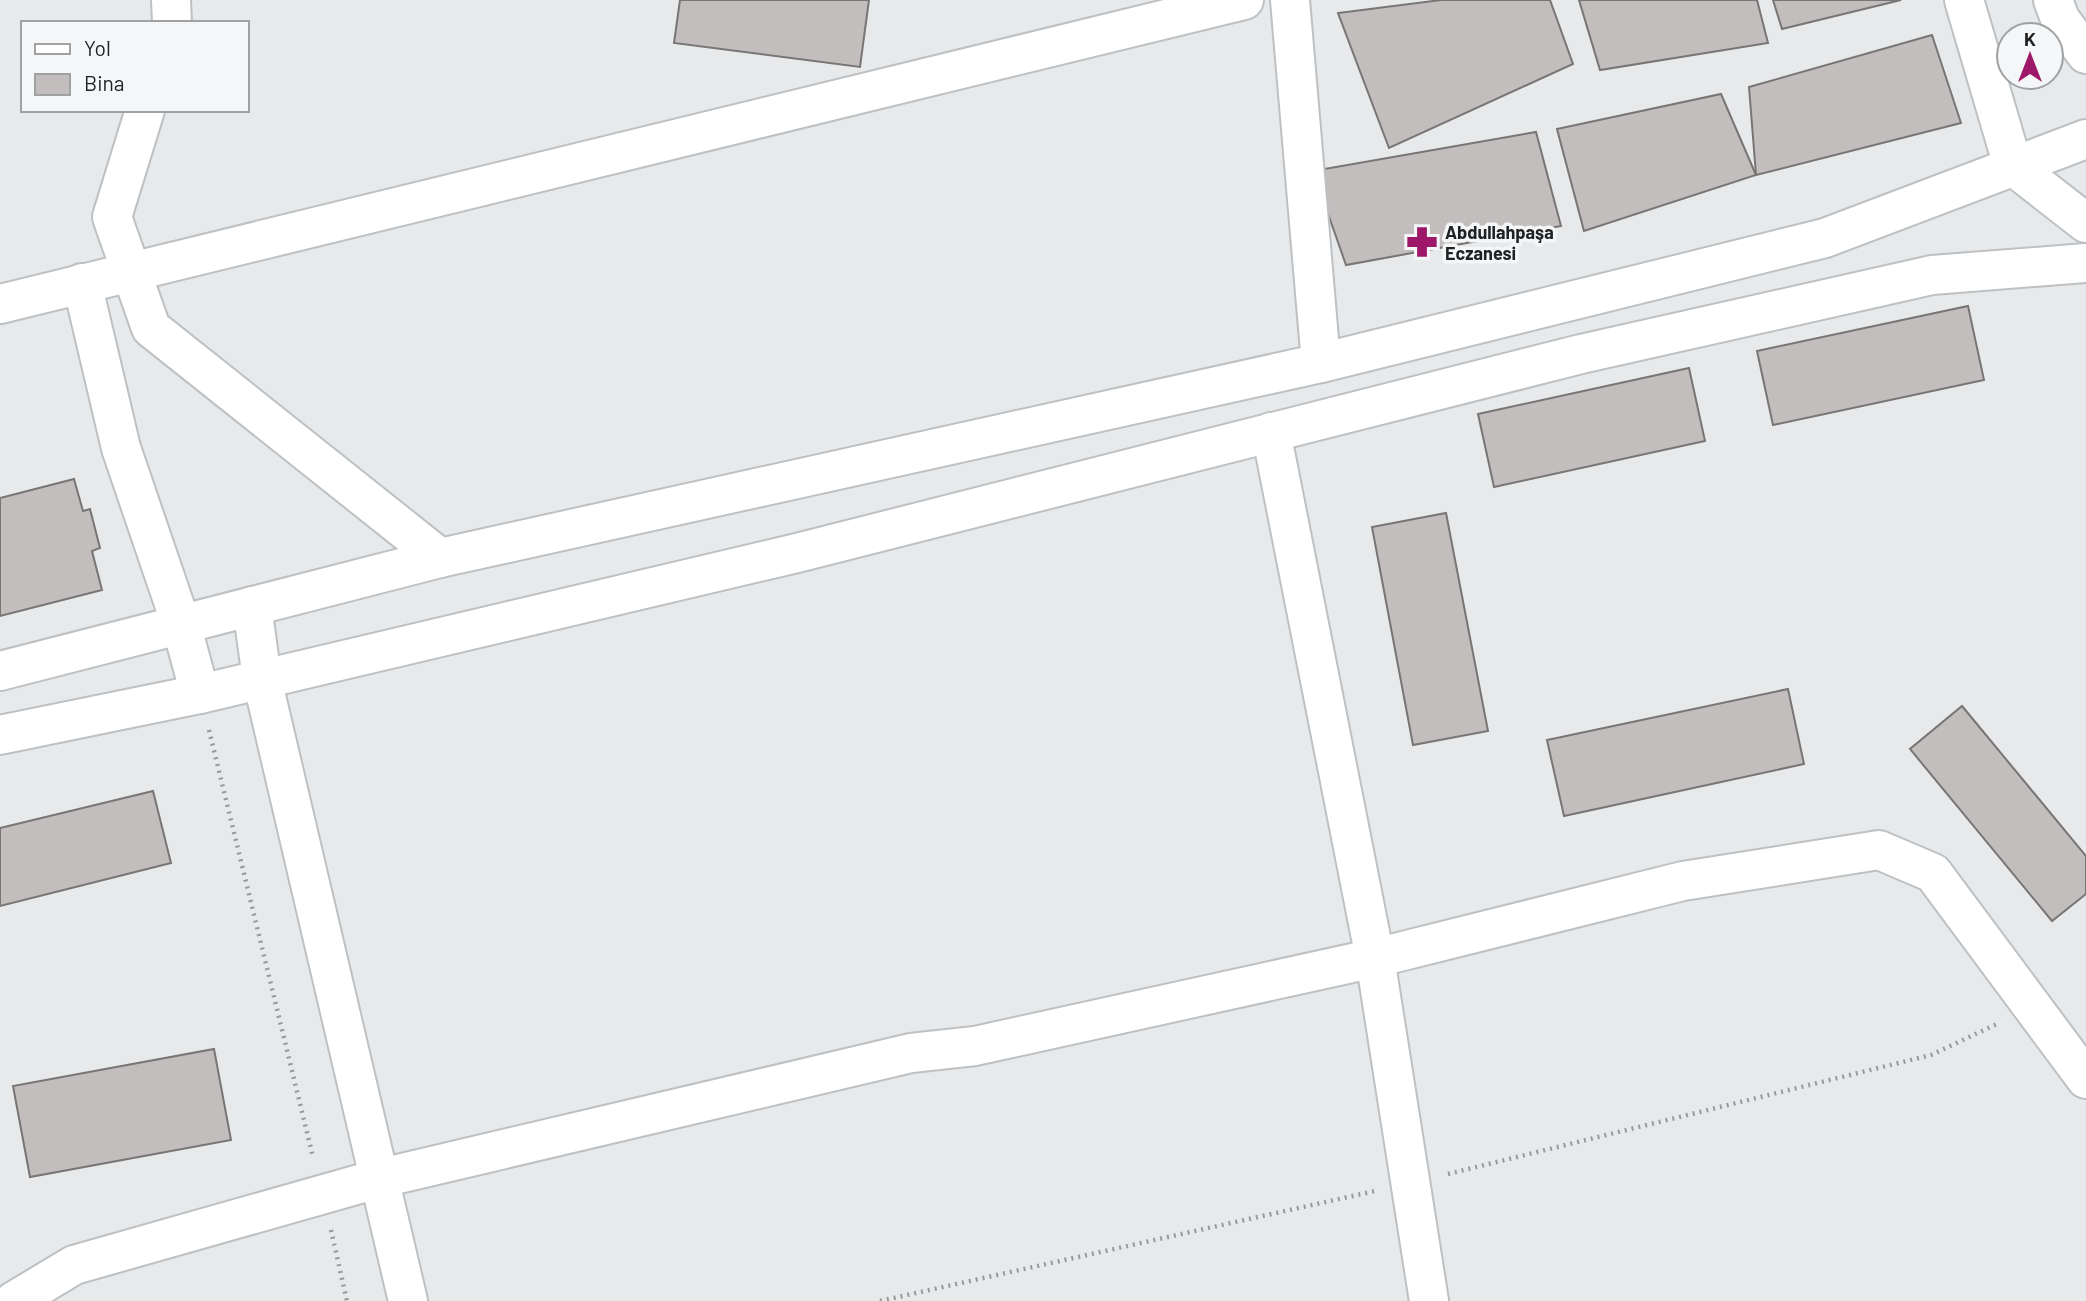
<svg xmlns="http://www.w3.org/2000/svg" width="2086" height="1301" font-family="Barlow,sans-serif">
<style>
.building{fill:#c2bebe;stroke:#787575;stroke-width:2}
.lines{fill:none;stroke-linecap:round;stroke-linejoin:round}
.minor-casing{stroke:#bec1c3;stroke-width:42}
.major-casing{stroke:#bec1c3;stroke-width:42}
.path{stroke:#98999b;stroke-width:4.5;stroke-dasharray:2 5;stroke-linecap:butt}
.minor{stroke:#fff;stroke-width:38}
.major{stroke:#fff;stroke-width:38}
.labels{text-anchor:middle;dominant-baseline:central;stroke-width:7;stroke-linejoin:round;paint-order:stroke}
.poi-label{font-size:18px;font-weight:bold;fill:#202122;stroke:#f4f6f8;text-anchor:start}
</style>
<rect width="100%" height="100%" fill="#e7e9eb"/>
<g class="building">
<path d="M680 0H869L860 67 674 43Z"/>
<path d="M1441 0H1550L1573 64 1389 148 1338 13Z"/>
<path d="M1579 0H1757L1768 43 1600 70Z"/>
<path d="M1773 0H1901L1782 29Z"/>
<path d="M1932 35 1961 123 1756 175 1749 87Z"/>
<path d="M1721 94 1756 175 1584 231 1557 129Z"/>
<path d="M1536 132 1561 226 1346 265 1313 171Z"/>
<path d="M1968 306 1984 380 1773 425 1757 351Z"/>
<path d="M1689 368 1705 441 1494 487 1478 414Z"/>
<path d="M74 479 83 511 90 509 100 548 92 551 102 590 0 616V498Z"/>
<path d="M1446 513 1488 731 1413 745 1372 527Z"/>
<path d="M1788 689 1804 764 1564 816 1547 740Z"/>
<path d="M1962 706 2086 856V894L2052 921 1910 749Z"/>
<path d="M153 791 171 863 0 906V828Z"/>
<path d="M214 1049 231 1140 30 1177 13 1086Z"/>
</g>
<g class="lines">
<defs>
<g id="minor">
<path d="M171 0 172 23"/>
<path d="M1290 0 1321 363"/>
<path d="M145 110 112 217 151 328 440 558"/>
<path d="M82 283 121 448 181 624 200 694"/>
<path d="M0 304 1244 0"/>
<path d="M1271 432 1375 958 1429 1301"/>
<path d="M252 606 262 679 408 1301"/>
<path d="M14 1301 74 1265 377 1179 911 1053 975 1046 1375 958 1683 881 1879 850 1933 873 2086 1079"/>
</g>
<g id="major">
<path d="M1964 0 2013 166"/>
<path d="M2053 0 2060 19 2086 54"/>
<path d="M2013 166 2086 223"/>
<path d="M0 671 440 558 1321 363 1825 238 2086 139"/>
<path d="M0 735 200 694 797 553 1581 354 1932 275 2086 263"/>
</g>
</defs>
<use href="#minor" class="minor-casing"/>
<use href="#major" class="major-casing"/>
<g class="path">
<path d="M209 730 313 1157"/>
<path d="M1448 1174 1931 1055 1999 1023"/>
<path d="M331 1230 347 1301"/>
<path d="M880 1301 1375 1191"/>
</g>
<use href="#minor" class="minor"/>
<use href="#major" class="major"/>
</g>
<defs>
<symbol id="pharmacy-bare" viewBox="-9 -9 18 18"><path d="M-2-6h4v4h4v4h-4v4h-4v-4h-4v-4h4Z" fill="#9d1868" stroke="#f4f6f8" stroke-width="2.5" paint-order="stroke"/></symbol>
</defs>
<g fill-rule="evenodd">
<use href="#pharmacy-bare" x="1400" y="220" width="44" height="44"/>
</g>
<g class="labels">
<g class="poi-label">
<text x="1445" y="232">Abdullahpaşa<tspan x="1445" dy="21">Eczanesi</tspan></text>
</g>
</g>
<rect x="21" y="21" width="228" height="91" fill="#f4f6f8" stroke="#9fa1a2" stroke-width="2"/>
<rect x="35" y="44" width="35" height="10" fill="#ffffff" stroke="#9fa1a2" stroke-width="2"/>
<text x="84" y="56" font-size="21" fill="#202122">Yol</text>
<rect x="35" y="74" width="35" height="21" fill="#c2bebe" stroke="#9fa1a2" stroke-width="2"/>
<text x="84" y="91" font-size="21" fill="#202122">Bina</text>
<g transform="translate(2030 56)"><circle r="33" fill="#f4f6f8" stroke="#9fa1a2" stroke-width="2"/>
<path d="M0-5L12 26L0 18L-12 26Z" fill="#9d1868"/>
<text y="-10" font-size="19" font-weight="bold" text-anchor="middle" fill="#202122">K</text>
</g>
</svg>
